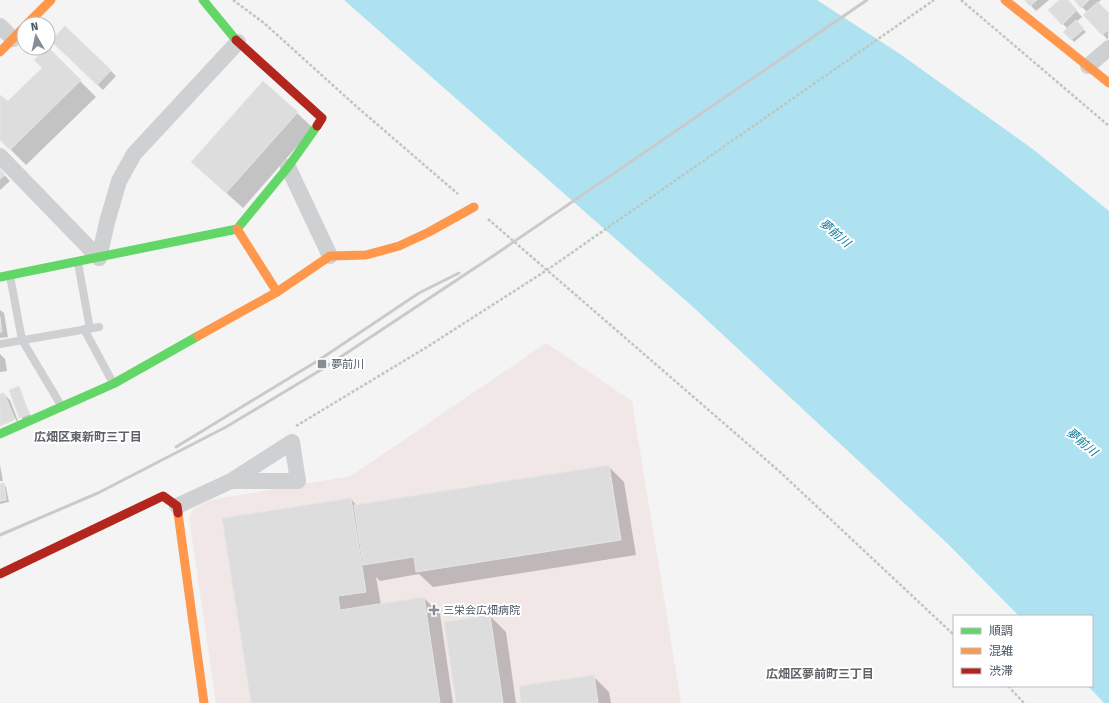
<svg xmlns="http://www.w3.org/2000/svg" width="1109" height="703" font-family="'Fira Sans','Noto Sans JP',sans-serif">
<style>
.medical{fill:#f1e7e6}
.water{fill:#aee2f0}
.shadow{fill:#0003}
.building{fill:#ddddde;stroke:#e5e6e7}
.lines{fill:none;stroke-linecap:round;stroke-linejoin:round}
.path{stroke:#bcc7c4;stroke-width:2.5;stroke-dasharray:3 2;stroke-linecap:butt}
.lane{stroke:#ced0d2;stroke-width:8}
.street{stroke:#ced0d2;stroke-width:16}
.fast{stroke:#63d668;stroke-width:9}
.slow{stroke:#ff974d;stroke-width:9}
.jam{stroke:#b3261e;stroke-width:9}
.rail{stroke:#c9cacc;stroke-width:3}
.poi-dot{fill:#868d94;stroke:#fff;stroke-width:1.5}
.labels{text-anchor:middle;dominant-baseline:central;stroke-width:4;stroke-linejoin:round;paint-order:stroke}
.poi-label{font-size:11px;fill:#4a5661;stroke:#fff;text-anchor:start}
.water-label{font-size:12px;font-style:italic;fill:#0c7c9b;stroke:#fff}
.neighbourhood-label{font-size:12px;font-weight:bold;fill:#5f6368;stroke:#fff}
</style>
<rect width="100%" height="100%" fill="#f4f4f4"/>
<path class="medical" d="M546 343 632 401 681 703H216L189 518 194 509 210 500 351 476Z"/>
<path class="water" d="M344 0H817L900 54 1034 150 1109 211V703H1104L1088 686H1092V616H1019L948 544 693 307Z"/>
<g class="shadow">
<path d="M1026 0H1049L1036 11Z"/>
<path d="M1060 0H1067L1082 17 1076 22 1086 32 1074 42 1065 32 1068 29 1049 10Z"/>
<path d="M1075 0H1101L1098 3 1109 14 1108 40 1085 15 1088 13Z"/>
<path d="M65 27 116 76 103 90 52 41Z"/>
<path d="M47 48 96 97 26 165 0 139V96L8 103 43 68Z"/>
<path d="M297 113 313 128 243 208 192 162Z"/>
<path d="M0 170 10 181 0 190Z"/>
<path d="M0 310 4 313 8 337 0 338Z"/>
<path d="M0 354 5 359 7 371 0 372Z"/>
<path d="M19 387 31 417 22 420Z"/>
<path d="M4 394 10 400 20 426 0 395Z"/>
<path d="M0 465 3 481H0Z"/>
<path d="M608 466 624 482 636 555 433 587 419 574 380 581 376 577 381 605 424 598 440 614 453 703H252L351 499 357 506Z"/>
<path d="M4 484 6 487 9 502 0 504V485Z"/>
<path d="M490 616 506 632 516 703H457Z"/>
<path d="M593 676 609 692 611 703H522Z"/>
</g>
<g class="building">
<path d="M1024 0H1037L1030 6Z"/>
<path d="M1059 0H1068L1077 10 1062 25 1048 10Z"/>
<path d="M1074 0H1089L1081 8Z"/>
<path d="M1098 2 1109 13V29L1102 35 1083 15Z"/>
<path d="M1076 20 1084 29 1071 40 1063 32Z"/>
<path d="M65 26 111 70 97 85 51 41Z"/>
<path d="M48 47 81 80 10 150 0 140V95L8 101 42 68 34 60Z"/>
<path d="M263 81 298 112 226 193 191 162Z"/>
<path d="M0 169 5 175 0 179Z"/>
<path d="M0 317 2 332H0Z"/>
<path d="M19 386 29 414 19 418 9 390Z"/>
<path d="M4 393 15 420 0 426V394Z"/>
<path d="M609 465 621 540 416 572 414 557 363 565 354 505Z"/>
<path d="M4 483 6 500 0 501V484Z"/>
<path d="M351 498 366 592 338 596 340 610 424 597 440 703H251L222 518Z"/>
<path d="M490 615 503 703H456L444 622Z"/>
<path d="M594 675 598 703H521L519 686Z"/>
</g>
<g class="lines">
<g class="path">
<path d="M233 0 264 23 357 107 458 194"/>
<path d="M961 0 1109 126"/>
<path d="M488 219 779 471 954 635"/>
<path d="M296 426 427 347 547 270 934 0"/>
<path d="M1008 686 1024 703"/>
</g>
<g class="lane">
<path d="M78 263 90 329"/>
<path d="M10 276 22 340 62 407"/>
<path d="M84 329 113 383"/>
<path d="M0 344 99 327"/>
</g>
<g class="street">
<path d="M0 26 13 39"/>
<path d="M1088 66 1109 48"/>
<path d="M0 156 99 258"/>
<path d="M288 167 330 256"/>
<path d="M99 258 107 222 119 181 134 154 238 42"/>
<path d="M177 506 231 481H298L292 442 231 481"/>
</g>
<g class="fast">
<path d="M203 0 236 40"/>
<path d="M0 277 237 229 288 167 317 126"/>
<path d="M0 434 113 384 198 336"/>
</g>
<g class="slow">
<path d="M1005 0 1109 83"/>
<path d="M27 24 51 0"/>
<path d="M0 52 24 27"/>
<path d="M277 292 330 256 366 255 399 246 429 232 474 207"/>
<path d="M198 336 277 292 237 229"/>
<path d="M178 513 204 703"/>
</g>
<g class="jam">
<path d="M236 40 322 118 317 126"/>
<path d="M0 574 163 496 177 506 178 513"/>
</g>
<g class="rail">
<path d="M176 447 319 360 419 293 459 273"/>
<path d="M0 535 98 493 226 427 324 368 496 254 867 0"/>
</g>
</g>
<g class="poi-dot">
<rect x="317" y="359" width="10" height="10" rx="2"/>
<path d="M432 604h4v4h4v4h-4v4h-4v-4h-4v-4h4z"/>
</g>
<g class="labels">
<g class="poi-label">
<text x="331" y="364">夢前川</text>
<text x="443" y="610">三栄会広畑病院</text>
</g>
<g class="water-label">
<text transform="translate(835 233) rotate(40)">夢前川</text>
<text transform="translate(1082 442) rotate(40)">夢前川</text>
</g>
<g class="neighbourhood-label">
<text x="88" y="437">広畑区東新町三丁目</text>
<text x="820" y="674">広畑区夢前町三丁目</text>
</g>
</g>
<rect x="953" y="615" width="140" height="72" fill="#ffffff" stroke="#b7bbc0"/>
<rect x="961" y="628" width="20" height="6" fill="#63d668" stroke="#b7bbc0"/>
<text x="989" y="635" font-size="12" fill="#4a5661">順調</text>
<rect x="961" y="648" width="20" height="6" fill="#ff974d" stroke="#b7bbc0"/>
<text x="989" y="655" font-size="12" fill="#4a5661">混雑</text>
<rect x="961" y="668" width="20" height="6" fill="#b3261e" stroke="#b7bbc0"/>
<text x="989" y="675" font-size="12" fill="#4a5661">渋滞</text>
<g transform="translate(36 36) rotate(351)"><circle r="19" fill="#ffffff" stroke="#b7bbc0"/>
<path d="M0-3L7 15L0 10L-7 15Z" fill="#868d94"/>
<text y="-6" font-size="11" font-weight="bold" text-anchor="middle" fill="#4a5661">N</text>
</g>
</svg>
